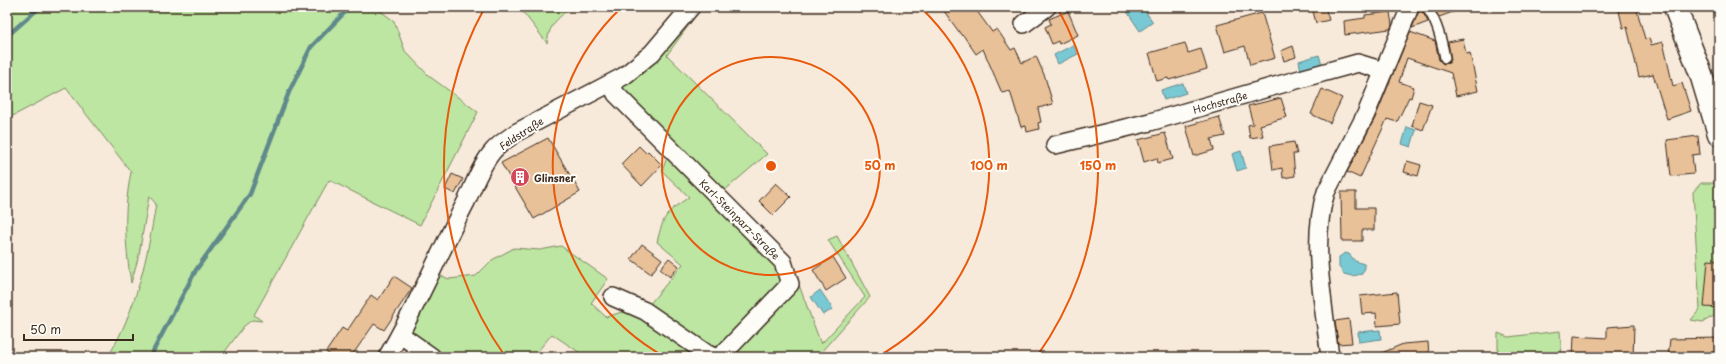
<svg xmlns="http://www.w3.org/2000/svg" width="1726" height="364" font-family="'Playpen Sans',sans-serif">
<style>
.green{fill:#bde6a2;stroke:#7c8860}
.water{fill:#79c9d4;stroke:#60898b}
.lines{fill:none;stroke-linecap:round;stroke-linejoin:round}
.stream{stroke:#60898b;stroke-width:4.5}
.building{fill:#e9c199;stroke:#3b2a1e}
.lane-casing{stroke:#3b2a1e;stroke-width:12}
.street-casing{stroke:#3b2a1e;stroke-width:20}
.secondary-casing{stroke:#3b2a1e;stroke-width:25}
.lane{stroke:#fdfcf7;stroke-width:9}
.street{stroke:#fdfcf7;stroke-width:17}
.secondary{stroke:#fdfcf7;stroke-width:22}
.ring{fill:none;stroke:#e8590c;stroke-width:2}
.labels{text-anchor:middle;dominant-baseline:central;stroke-width:4;stroke-linejoin:round;paint-order:stroke}
.street-label{font-size:10px;fill:#3b2a1e;stroke:#fdfcf7}
.poi-label{font-size:10px;font-weight:bold;fill:#3b2a1e;stroke:#fdfcf7;text-anchor:start}
.centre{fill:#e8590c;stroke:#fdfcf7;stroke-width:2}
.ring-label{font-size:12px;text-anchor:middle;font-weight:bold;fill:#e8590c;stroke:#fdfcf7;stroke-width:4;stroke-linejoin:round;paint-order:stroke}
</style>
<rect width="100%" height="100%" fill="#f7eadb"/>
<filter id="ink" filterUnits="userSpaceOnUse"><feTurbulence type="fractalNoise" baseFrequency=".025" numOctaves="2"/><feDisplacementMap in="SourceGraphic" scale="8" xChannelSelector="R" yChannelSelector="G"/><feConvolveMatrix kernelMatrix="1 2 1 2 8 2 1 2 1" color-interpolation-filters="sRGB"/></filter>
<g filter="url(#ink)">
<g class="green">
<path d="M7 7H375L394 21 405 51 429 76 478 112 420 225 329 180 254 315 262 321 252 320 244 326 221 357H108C137 308 147 259 156 204L149 196 139 255 131 283C125 243 123 213 131 172L66 88 7 119Z"/>
<path d="M519 7H570C557 21 550 22 547 43Z"/>
<path d="M699 7H702L667 55 767 154 724 191 618 88 666 47Z"/>
<path d="M667 157 773 259 782 280 780 287 721 346 708 349 648 306 683 264 657 242C664 214 666 213 689 197L662 171Z"/>
<path d="M1701 183H1718L1719 185V250L1716 261V308L1714 316 1703 322 1691 320 1700 309 1693 192Z"/>
<path d="M837 236 870 297 821 352 816 357H727L799 285 821 344 865 297 828 240Z"/>
<path d="M561 246 608 279 591 303 606 317 622 312 641 315 698 357H586L552 334 533 357H440L416 340 412 331V324L439 275 449 279 476 276 492 260 514 248 540 250Z"/>
<path d="M1560 331 1562 357H1498V333L1508 337Z"/>
</g>
<g class="water">
<path d="M1124 7H1142L1153 22 1140 31Z"/>
<path d="M1073 45 1078 54 1058 64 1054 55Z"/>
<path d="M1319 55 1322 65 1301 71 1299 61Z"/>
<path d="M1183 83 1186 93 1164 100 1161 90Z"/>
<path d="M1407 127 1416 130 1411 147 1402 144Z"/>
<path d="M1241 151 1246 168 1237 171 1232 154Z"/>
<path d="M1345 253 1349 254 1355 261 1364 264 1365 268 1362 274 1352 276 1344 274 1339 267V257Z"/>
<path d="M820 290 833 309 823 315 811 297Z"/>
<path d="M1380 330 1381 339 1359 342 1358 332Z"/>
</g>
<g class="lines">
<g class="stream">
<path d="M7 36 40 7"/>
<path d="M150 357 196 270 250 194 289 92 311 47 347 10 348 7"/>
</g>
</g>
<g class="building">
<path d="M941 7H974L992 32 997 29 1011 50 1015 48 1022 63 1036 56 1045 77 1053 104 1038 108 1041 122 1038 123 1039 129 1027 132 1026 126 1021 127 1010 91 1002 93 983 49 976 54 963 35 962 36Z"/>
<path d="M1325 7 1329 20 1316 23 1313 11Z"/>
<path d="M1420 7 1428 22 1412 28 1419 11Z"/>
<path d="M1433 7H1464V8L1439 17Z"/>
<path d="M1618 7H1636L1645 39 1649 38 1651 45 1663 42 1673 86 1682 83 1691 111 1667 119 1653 74 1639 77 1627 27 1623 28Z"/>
<path d="M1068 11 1078 35 1059 44 1058 41 1052 44 1045 27 1051 24 1049 19Z"/>
<path d="M1390 12 1392 25 1390 29 1345 35 1344 21 1365 18V15Z"/>
<path d="M1262 13 1275 58 1250 65 1245 46 1225 52 1217 25Z"/>
<path d="M1410 32 1435 41 1439 60 1443 64 1449 63 1451 60 1448 42 1463 39 1466 54 1470 53 1478 91 1456 96 1451 73 1407 58 1399 82 1414 87 1411 98 1409 97 1397 122 1387 119 1360 178 1347 172 1375 118Z"/>
<path d="M1185 43 1188 53 1201 49 1207 69 1169 80 1168 78 1157 81 1149 53Z"/>
<path d="M1293 46 1296 57 1284 61 1281 51Z"/>
<path d="M1322 89 1342 98 1330 123 1311 114Z"/>
<path d="M1281 98 1287 117 1260 125 1263 136 1250 138 1248 125 1253 124 1248 106Z"/>
<path d="M1419 101 1432 105 1423 130 1412 126Z"/>
<path d="M1219 117 1225 136 1211 139 1214 150 1194 156 1186 126Z"/>
<path d="M1165 133 1173 159 1158 163 1157 158 1144 162 1138 140Z"/>
<path d="M1698 136 1700 154 1692 155 1694 174 1671 176 1667 140Z"/>
<path d="M548 138 580 192 534 219 501 163Z"/>
<path d="M1294 142 1297 154H1293L1295 176 1283 178 1282 168 1273 170 1270 146Z"/>
<path d="M639 146 646 153 648 151 662 165 642 186 621 164Z"/>
<path d="M1407 161 1421 165 1418 176 1404 172Z"/>
<path d="M452 174 463 179 455 194 445 189Z"/>
<path d="M776 183 791 197 773 215 759 201Z"/>
<path d="M1341 192H1356V208H1374V230H1362V241H1342Z"/>
<path d="M642 244 662 259 651 274 631 259Z"/>
<path d="M833 257 846 278 826 291 813 270Z"/>
<path d="M669 258 679 266 670 277 660 269Z"/>
<path d="M1708 260 1719 261V308L1704 307Z"/>
<path d="M394 276 412 288 384 330 374 324 351 357H333L326 352 342 328 347 331 371 295 378 300Z"/>
<path d="M1397 292 1400 324 1377 326 1376 313 1362 314 1360 296Z"/>
<path d="M1349 319 1352 343 1338 344 1335 321Z"/>
<path d="M1634 325 1633 357H1573L1574 336 1607 338V327Z"/>
<path d="M1719 338V357H1668L1670 339Z"/>
<path d="M1428 342 1429 357H1372L1403 344Z"/>
</g>
<g class="lines">
<defs>
<path id="lane" d="M1426 7C1437 20 1442 42 1445 58"/>
<g id="street">
<path d="M1024 24 1047 7"/>
<path d="M611 84 616 94 783 262 790 284 723 354 717 357"/>
<path d="M1055 145 1150 122 1282 84 1358 63 1384 71"/>
<path d="M613 297 645 311 706 353 714 357"/>
<path d="M401 335 432 357"/>
<path d="M387 357C417 307 439 253 466 202 474 185 481 165 493 151 500 143 509 138 517 132L624 76 652 53 691 7"/>
<path d="M1330 357C1324 307 1310 240 1326 192L1366 114 1410 7"/>
</g>
<path id="secondary" d="M1675 7 1701 74 1719 134"/>
</defs>
<use href="#lane" class="lane-casing"/>
<use href="#street" class="street-casing"/>
<use href="#secondary" class="secondary-casing"/>
<use href="#lane" class="lane"/>
<use href="#street" class="street"/>
<use href="#secondary" class="secondary"/>
</g>
</g>
<g class="ring">
<circle cx="771" cy="166" r="109"/>
<path d="M665 357A218 218 0 0 1 621 8M921 8A218 218 0 0 1 877 357"/>
<path d="M505 356A327 327 0 0 1 485 7M1057 7A327 327 0 0 1 1037 356"/>
</g>
<defs>
<symbol id="building-disc" viewBox="-11 -11 22 22"><circle r="9.5" fill="#d1495b" stroke="#fdfcf7"/><path d="M-4-6H4V6H1V3H-1V6H-4ZM-2.5-4.3h1.7v1.8h-1.7ZM.8-4.3h1.7v1.8H.8ZM-2.5-1h1.7V.8h-1.7ZM.8-1h1.7V.8H.8Z" fill="#fff"/></symbol>
</defs>
<g fill-rule="evenodd">
<use href="#building-disc" x="509" y="166" width="22" height="22"/>
</g>
<g class="labels">
<g class="street-label">
<text transform="translate(1220 102) rotate(-16)">Hochstraße</text>
<text transform="translate(521 133) rotate(-33)">Feldstraße</text>
<text transform="translate(740 219) rotate(45)">Karl-Steinparz-Straße</text>
</g>
<g class="poi-label">
<text x="534" y="177">Glinsner</text>
</g>
</g>
<circle cx="771" cy="166" r="6" class="centre"/>
<g class="ring-label">
<text x="880" y="170">50 m</text>
<text x="989" y="170">100 m</text>
<text x="1098" y="170">150 m</text>
</g>
<rect width="1726" height="364" fill="none" stroke="#fdfcf7" stroke-width="24"/>
<rect x="12" y="12" width="1702" height="340" fill="none" stroke="#3b2a1e" stroke-width="1.5" filter="url(#ink)"/>
<path d="M24 334v6h109v-6" fill="none" stroke="#3b2a1e" stroke-width="2"/>
<text x="30" y="334" font-size="12" fill="#3b2a1e" stroke="#fdfcf7" stroke-width="3" paint-order="stroke">50 m</text>
</svg>
